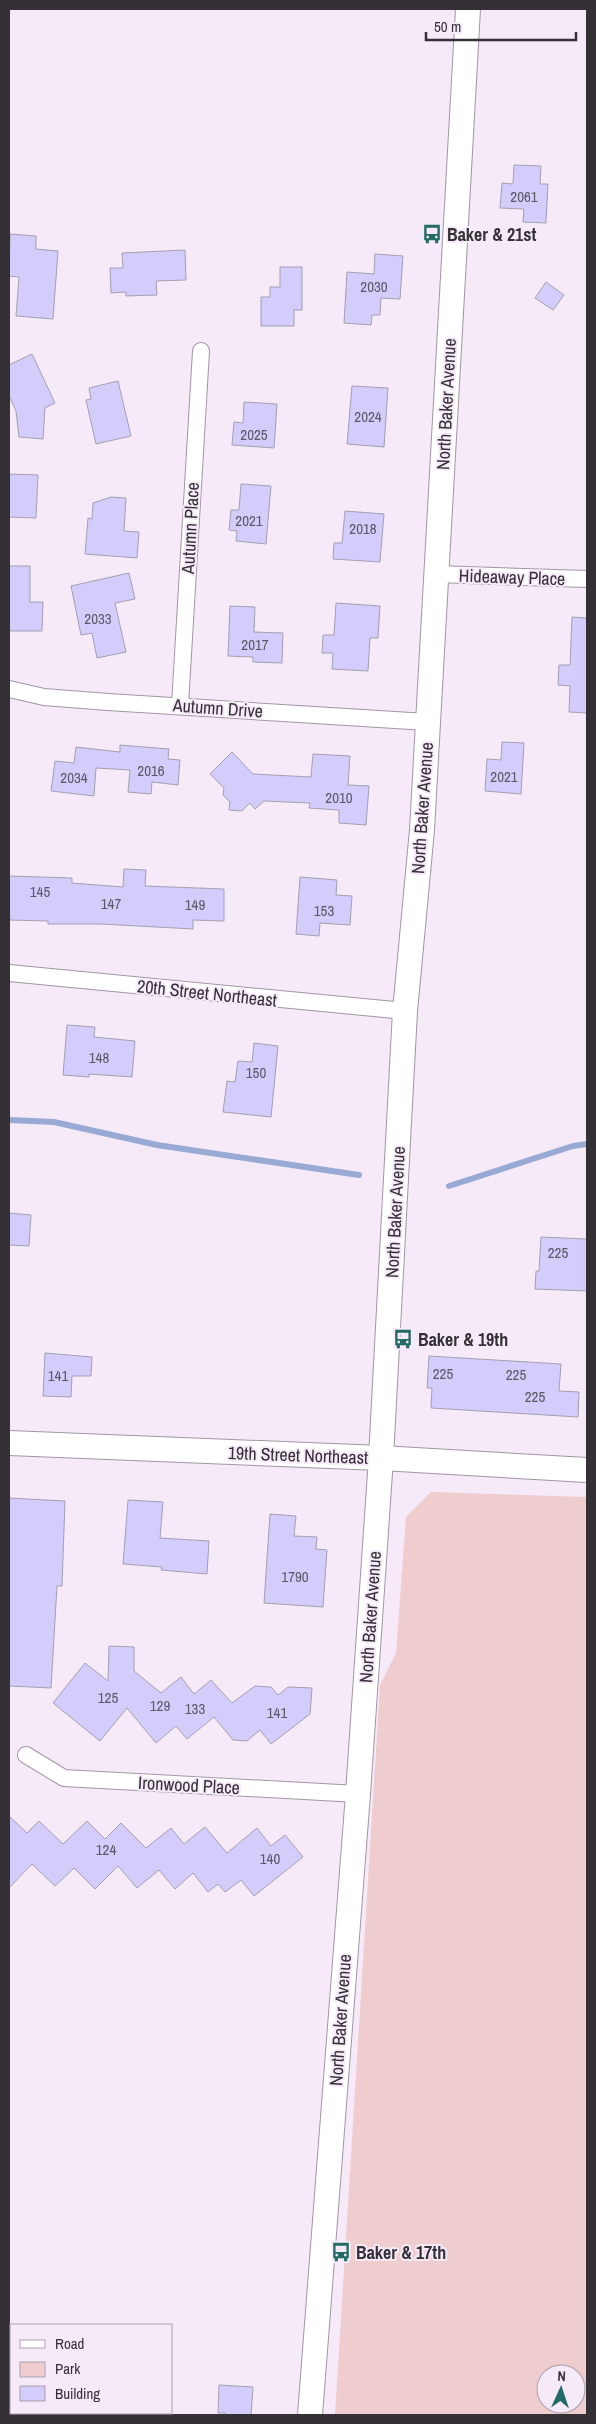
<svg xmlns="http://www.w3.org/2000/svg" width="596" height="2424" font-family="'Archivo Narrow',sans-serif">
<style>
.green{fill:#efcdcf;fill-rule:evenodd}
.lines{fill:none;stroke-linecap:round;stroke-linejoin:round}
.stream{stroke:#98aad4;stroke-width:6}
.building{fill:#d4ccfa;stroke:#a2a0b1}
.street-casing{stroke:#a196a4;stroke-width:18}
.secondary-casing{stroke:#a196a4;stroke-width:26}
.street{stroke:#fff;stroke-width:16}
.secondary{stroke:#fff;stroke-width:24}
.labels{text-anchor:middle;dominant-baseline:central;stroke-width:4;stroke-linejoin:round;paint-order:stroke}
.number-label{font-size:15px;fill:#5d5767}
.poi-label{font-size:18px;font-weight:bold;fill:#353036;stroke:#f6eaf9;text-anchor:start}
.street-label{font-size:18px;fill:#353036;stroke:#f6eaf9}
</style>
<rect width="100%" height="100%" fill="#f6eaf9"/>
<path class="green" d="M431 1492 587 1497V2415H335L380 1685 396 1653 406 1517ZM546 2374H576V2404H546Z"/>
<g class="lines">
<g class="stream">
<path d="M9 1120 54 1122 157 1145 359 1175"/>
<path d="M449 1186 573 1146 587 1144"/>
</g>
</g>
<g class="building">
<path d="M514 165 541 166 540 184H548L546 223 523 222 524 209 500 208 502 183 513 184Z"/>
<path d="M10 234 36 236V249L58 251 53 319 16 316 19 277 9 276Z"/>
<path d="M185 250 186 280 156 281 157 295 126 296V292L111 293 110 268H123L122 253Z"/>
<path d="M375 254 403 256 400 299 381 298 380 315H372L371 325 344 323 347 272 374 274Z"/>
<path d="M280 267H302V310H294V326H261V297H270V287H280Z"/>
<path d="M546 282 564 295 553 310 535 298Z"/>
<path d="M32 354 55 403 45 408 43 439 19 437 16 411 9 396V365Z"/>
<path d="M118 381 131 436 96 444 86 400 91 399 89 388Z"/>
<path d="M352 386 388 388 384 447 347 444Z"/>
<path d="M244 402 277 404 274 448 232 445 234 422 243 423Z"/>
<path d="M9 474 38 475 36 518 9 517Z"/>
<path d="M241 484 271 486 266 544 236 541 237 531 229 530 231 510H239Z"/>
<path d="M111 497 126 498 124 531 139 532 137 558 85 554 88 518 92 519 93 503Z"/>
<path d="M345 511 384 514 380 562 333 559 334 543H342Z"/>
<path d="M9 566H30V602H43L42 631H9Z"/>
<path d="M129 573 135 599 115 603 126 652 97 658 92 633 81 635 71 586Z"/>
<path d="M336 603 380 606 378 638H370L368 671 332 669 333 653H322L323 635H334Z"/>
<path d="M230 606 255 607 254 632 283 633 282 663 253 662V657L228 656Z"/>
<path d="M572 617 587 618V713L569 712 570 686 558 685 559 665H570Z"/>
<path d="M502 742 524 743 521 794 485 791 487 759 501 760Z"/>
<path d="M120 745 169 749 168 759 180 760 178 785 152 782 151 794 128 792 130 770 96 768 94 796 51 791 55 761 74 763 76 747 120 752Z"/>
<path d="M232 752 253 774 311 777 313 754 350 756 348 785 369 786 366 825 339 823V810L309 808 310 803 264 801 255 809 250 803 242 811 229 810 230 802 223 795 224 788 210 774Z"/>
<path d="M124 869 146 870 145 886 224 889V921L193 920V929L101 924H48V921L9 920V876L72 878V883L123 887Z"/>
<path d="M300 877 337 880 336 895 352 896 350 925 320 923 319 936 296 934Z"/>
<path d="M67 1025 95 1027 94 1037 135 1041 132 1077 89 1074V1077L63 1075Z"/>
<path d="M254 1043 278 1046 271 1117 223 1112 227 1081 235 1082 238 1061 252 1062Z"/>
<path d="M9 1213 31 1215 29 1246 9 1245Z"/>
<path d="M541 1237 587 1239V1291L535 1289 536 1271H539Z"/>
<path d="M45 1353 92 1357 91 1376H72L71 1397 43 1396Z"/>
<path d="M429 1356 561 1364 559 1391 579 1392 578 1417 431 1408 432 1388H427Z"/>
<path d="M9 1498 65 1501 62 1586H57L51 1688 9 1686Z"/>
<path d="M128 1500 163 1502 160 1538 209 1541 207 1574 161 1570 162 1567 123 1564Z"/>
<path d="M270 1514 296 1516 294 1536 317 1537 316 1549 327 1550 323 1607 264 1603Z"/>
<path d="M109 1646 134 1647V1671L161 1693 181 1677 194 1694 211 1680 232 1703 255 1686 271 1687 278 1695 288 1687 312 1688 310 1714 271 1744 260 1730 247 1741 233 1740 214 1717 187 1739 176 1726 156 1743 127 1708 100 1741 53 1703 85 1663 108 1681Z"/>
<path d="M9 1816 27 1833 39 1821 63 1844 87 1821 105 1839 121 1823 146 1848 171 1828 184 1844 205 1827 227 1853 257 1828 271 1846 285 1835 303 1857 254 1896 241 1880 225 1892 218 1884 208 1892 193 1873 175 1889 159 1870 137 1888 118 1866 95 1889 74 1868 55 1886 32 1864 9 1888Z"/>
<path d="M219 2385 253 2387 251 2415H225V2413H218Z"/>
</g>
<g class="lines">
<defs>
<g id="street">
<path d="M436 574 587 579"/>
<path d="M9 689 44 697 108 702 427 722"/>
<path d="M180 705 201 351"/>
<path d="M9 973 405 1011"/>
<path d="M26 1755 64 1778 358 1794"/>
</g>
<g id="secondary">
<path d="M9 1443 381 1458 587 1470"/>
<path d="M310 2415 358 1794 381 1458 405 1011 422 830 468 9"/>
</g>
</defs>
<use href="#street" class="street-casing"/>
<use href="#secondary" class="secondary-casing"/>
<use href="#street" class="street"/>
<use href="#secondary" class="secondary"/>
</g>
<defs>
<symbol id="bus-bare" viewBox="-9 -9 18 18"><path d="M-5-6H5V4H4V6H2V4H-2V6H-4V4H-5ZM-3.5-4V0h7V-4ZM-3.5 1.2v1.5H-2V1.2ZM2 1.2v1.5H3.5V1.2Z" fill="#226b64" stroke="#f6eaf9" stroke-width="2.5" paint-order="stroke"/></symbol>
</defs>
<g fill-rule="evenodd">
<use href="#bus-bare" x="418" y="220" width="28" height="28"/>
<use href="#bus-bare" x="389" y="1325" width="28" height="28"/>
<use href="#bus-bare" x="327" y="2238" width="28" height="28"/>
</g>
<g class="labels">
<g class="number-label">
<text x="524" y="196">2061</text>
<text x="374" y="286">2030</text>
<text x="368" y="416">2024</text>
<text x="254" y="434">2025</text>
<text x="249" y="520">2021</text>
<text x="363" y="528">2018</text>
<text x="98" y="618">2033</text>
<text x="255" y="644">2017</text>
<text x="151" y="770">2016</text>
<text x="504" y="776">2021</text>
<text x="74" y="777">2034</text>
<text x="339" y="797">2010</text>
<text x="40" y="891">145</text>
<text x="111" y="903">147</text>
<text x="195" y="904">149</text>
<text x="324" y="910">153</text>
<text x="99" y="1057">148</text>
<text x="256" y="1072">150</text>
<text x="558" y="1252">225</text>
<text x="443" y="1373">225</text>
<text x="516" y="1374">225</text>
<text x="58" y="1375">141</text>
<text x="535" y="1396">225</text>
<text x="295" y="1576">1790</text>
<text x="108" y="1697">125</text>
<text x="160" y="1705">129</text>
<text x="195" y="1708">133</text>
<text x="277" y="1712">141</text>
<text x="106" y="1849">124</text>
<text x="270" y="1858">140</text>
</g>
<g class="poi-label">
<text x="447" y="234">Baker &amp; 21st</text>
<text x="418" y="1339">Baker &amp; 19th</text>
<text x="356" y="2252">Baker &amp; 17th</text>
</g>
<g class="street-label">
<text transform="translate(446 404) rotate(-87)">North Baker Avenue</text>
<text transform="translate(190 528) rotate(-87)">Autumn Place</text>
<text transform="translate(512 577) rotate(2)">Hideaway Place</text>
<text transform="translate(218 708) rotate(4)">Autumn Drive</text>
<text transform="translate(422 808) rotate(-86)">North Baker Avenue</text>
<text transform="translate(207 993) rotate(6)">20th Street Northeast</text>
<text transform="translate(395 1212) rotate(-87)">North Baker Avenue</text>
<text transform="translate(298 1455) rotate(2)">19th Street Northeast</text>
<text transform="translate(370 1617) rotate(-86)">North Baker Avenue</text>
<text transform="translate(189 1785) rotate(3)">Ironwood Place</text>
<text transform="translate(340 2020) rotate(-86)">North Baker Avenue</text>
</g>
</g>
<rect width="596" height="2424" fill="none" stroke="#353036" stroke-width="20"/>
<rect x="10" y="2324" width="162" height="90" fill="#f6eaf9" stroke="#a9a0ab"/>
<rect x="20" y="2340" width="25" height="8" fill="#ffffff" stroke="#a9a0ab"/>
<text x="55" y="2349" font-size="15" fill="#353036">Road</text>
<rect x="20" y="2362" width="25" height="15" fill="#efcdcf" stroke="#a9a0ab"/>
<text x="55" y="2374" font-size="15" fill="#353036">Park</text>
<rect x="20" y="2386" width="25" height="15" fill="#d4ccfa" stroke="#a9a0ab"/>
<text x="55" y="2399" font-size="15" fill="#353036">Building</text>
<g transform="translate(561 2389) rotate(3)"><circle r="24" fill="#f6eaf9" stroke="#a9a0ab"/>
<path d="M0-4L9 19L0 12L-9 19Z" fill="#226b64"/>
<text y="-8" font-size="14" font-weight="bold" text-anchor="middle" fill="#353036">N</text>
</g>
<path d="M426 32v8h150v-8" fill="none" stroke="#353036" stroke-width="2.5"/>
<text x="434" y="32" font-size="15" fill="#353036" stroke="#f6eaf9" stroke-width="4" paint-order="stroke">50 m</text>
</svg>
